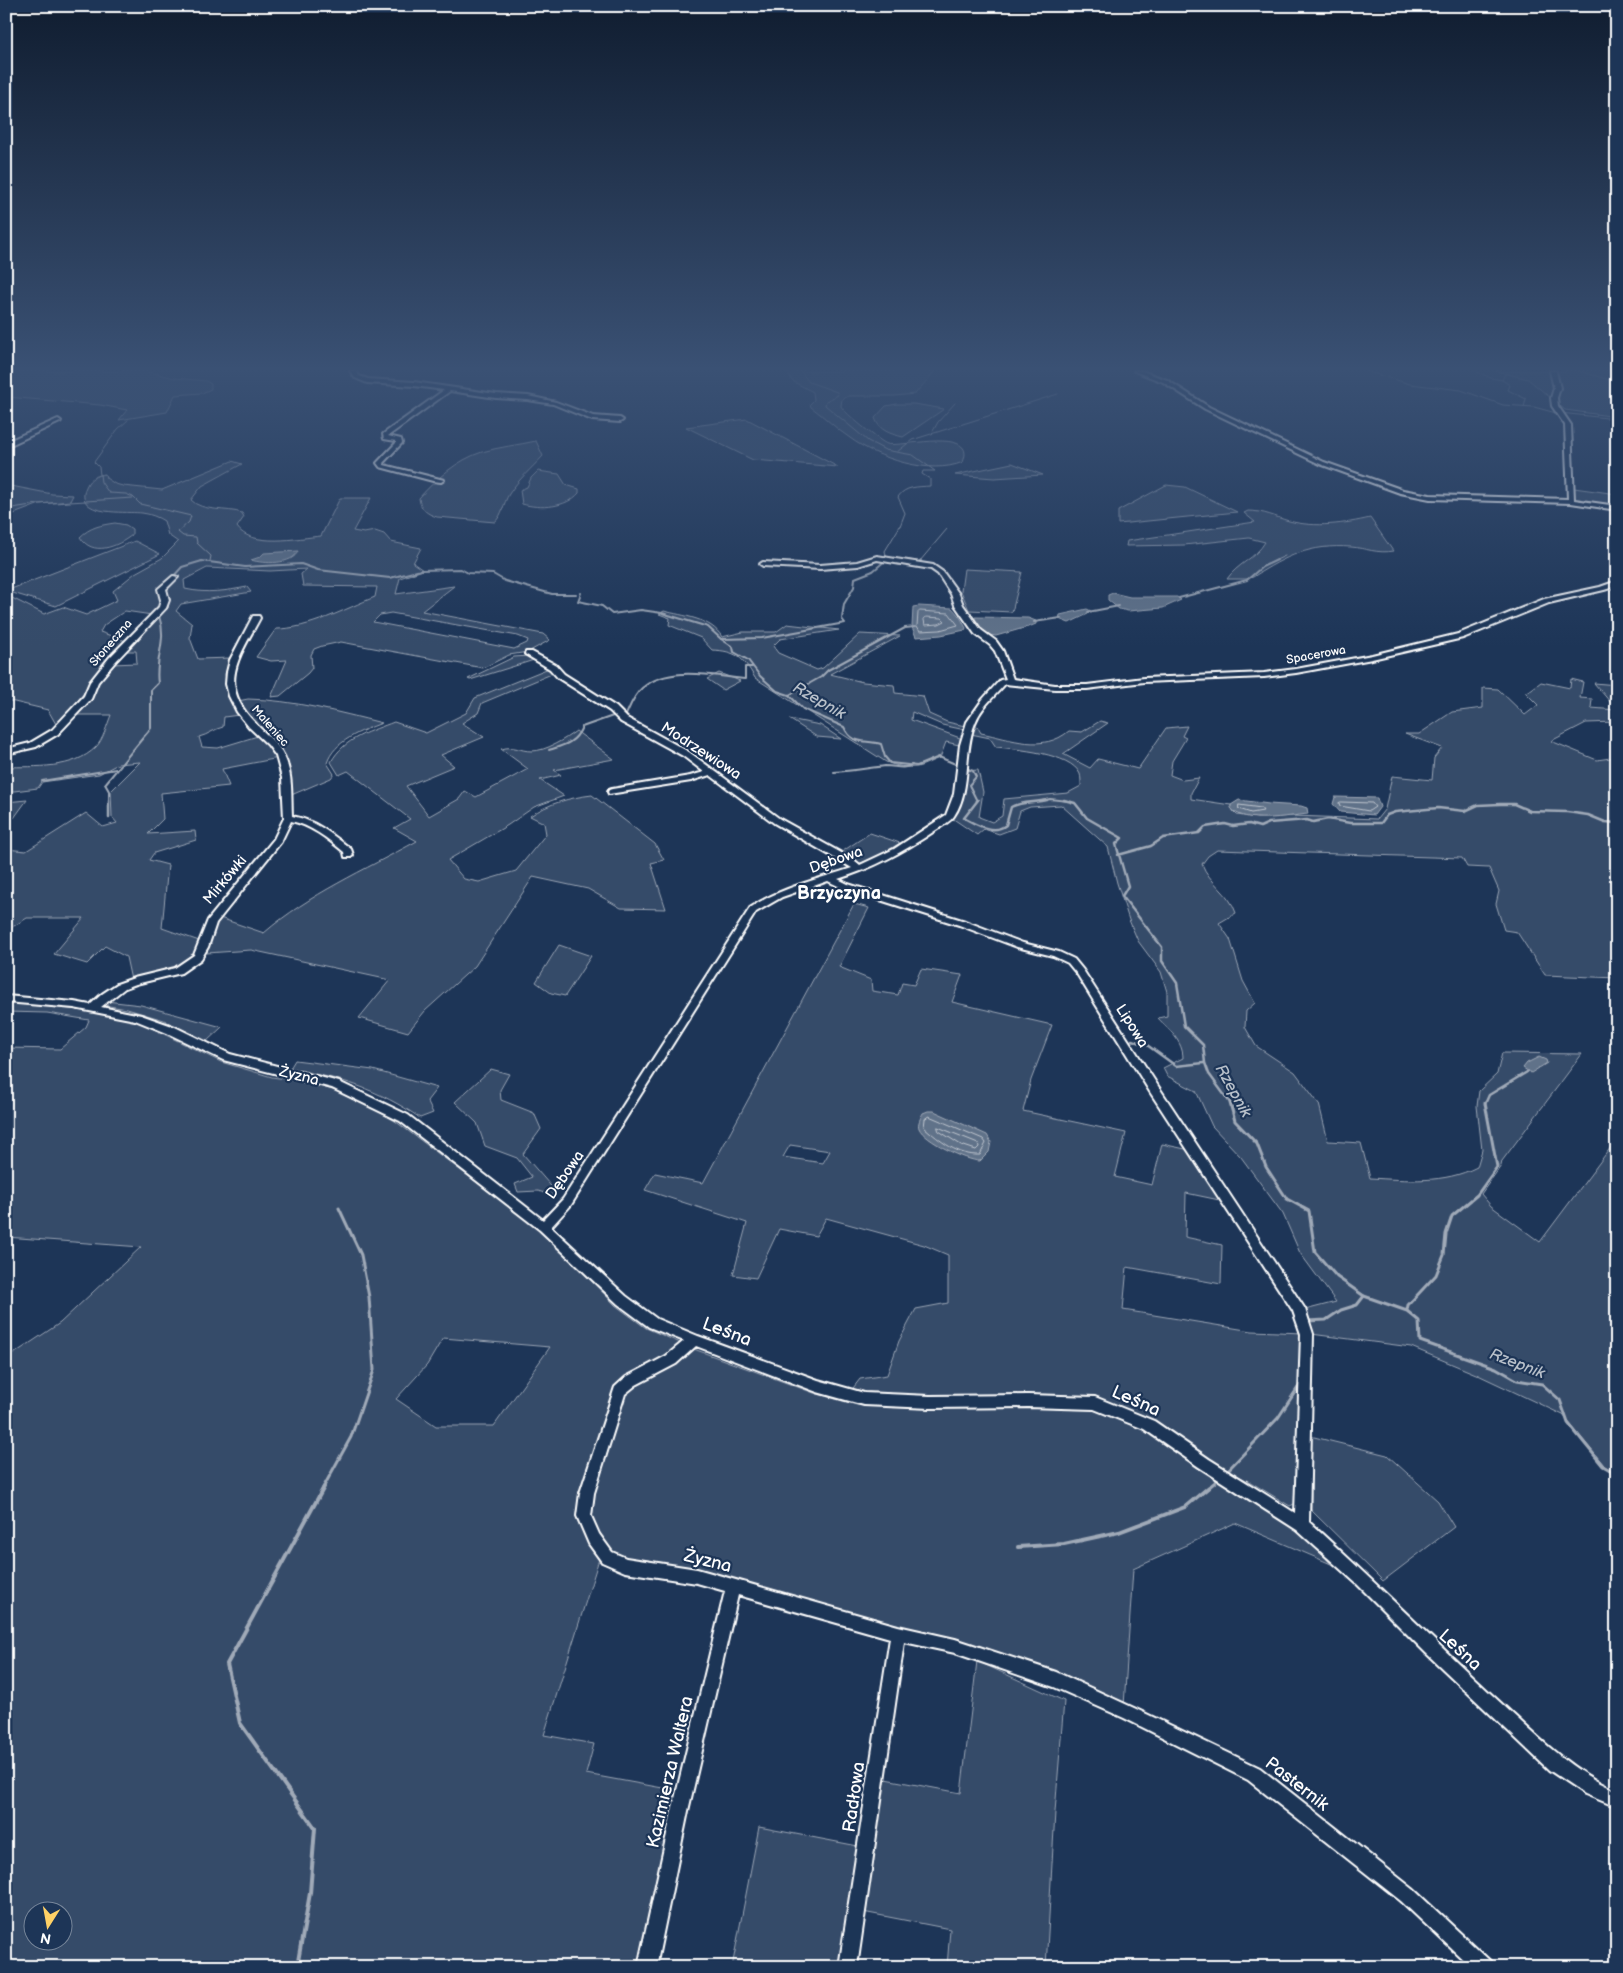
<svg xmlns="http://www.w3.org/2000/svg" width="1623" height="1973" font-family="'Balsamiq Sans',sans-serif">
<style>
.green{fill:#364b69;stroke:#9aa5b4;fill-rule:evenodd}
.water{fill:#617289;stroke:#a0aab8}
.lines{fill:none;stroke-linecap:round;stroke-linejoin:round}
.shore{stroke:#c0c7d0;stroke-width:1}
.stream-far4{stroke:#a0aab8;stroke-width:1}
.stream-far3{stroke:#a0aab8;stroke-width:2}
.stream-far2{stroke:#a0aab8;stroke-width:2.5}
.stream-far1{stroke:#a0aab8;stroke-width:3}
.stream{stroke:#a0aab8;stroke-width:4}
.minor-casing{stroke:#fff;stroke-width:4}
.minor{fill:#1d3557;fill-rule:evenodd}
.labels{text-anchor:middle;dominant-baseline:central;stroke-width:4.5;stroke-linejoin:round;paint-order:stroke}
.far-street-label{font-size:12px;fill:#fff;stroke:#1d3557}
.street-label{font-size:15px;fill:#fff;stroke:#1d3557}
.water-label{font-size:16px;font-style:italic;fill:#b8c0ca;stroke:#1d3557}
.quarter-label{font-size:18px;font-weight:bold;fill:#fff;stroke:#1d3557}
.near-street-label{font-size:18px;fill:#fff;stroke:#1d3557}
</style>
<rect width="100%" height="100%" fill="#1d3557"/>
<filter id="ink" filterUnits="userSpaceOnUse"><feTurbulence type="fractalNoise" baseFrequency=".02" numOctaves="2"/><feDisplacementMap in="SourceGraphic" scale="10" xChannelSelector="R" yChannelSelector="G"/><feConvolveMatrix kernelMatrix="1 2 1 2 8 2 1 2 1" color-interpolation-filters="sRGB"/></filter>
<g filter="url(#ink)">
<g class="green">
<path d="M24 371H145L175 378 206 381 211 384V389L202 393 175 395 167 412 119 420 127 410 100 405 6 397V373Z"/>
<path d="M787 371H935L915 394 895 396H849L842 399 841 406C843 412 882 443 887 444 901 448 978 426 963 462 930 476 877 458 850 438 836 429 825 417 811 407L810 404 814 400 813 392 792 381Z"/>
<path d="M1495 371H1617V417L1565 410 1528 379Z"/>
<path d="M897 404H914L944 409 903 437C891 434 879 431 875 418L886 406Z"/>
<path d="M747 419 838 467 753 460 686 427Z"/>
<path d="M536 441 543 456C532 468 518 480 509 494 503 504 503 514 495 522L437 517C427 514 420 509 419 498 436 479 457 460 482 452 499 447 518 445 536 441Z"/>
<path d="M232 461 242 464 202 486 191 500C202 512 228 508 242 513L244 517 237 527C251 548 299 538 321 536L340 498H371L353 531 364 533 375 531 384 534 391 542 421 548 413 563 423 570 400 578 396 594 454 586 422 611 543 634 550 640 528 652 509 655 483 668 341 642 322 646 314 649 311 655 312 668 308 673 280 696 271 697 287 660 271 661 256 657 276 629C310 629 344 609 375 597L377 587 303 586 301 574 307 569 270 571 207 568 184 580 185 589C207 594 226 591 247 587L251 592 181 604 176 611 192 624 190 638 198 659 232 658 225 674 228 691 239 715 224 717 223 727C214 729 208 735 199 737L202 747 218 748 261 735 279 758 222 769 229 786 161 793 163 819 148 834 195 831 196 840 154 853 149 860 168 865 162 928 202 942 194 956 179 968 131 980 126 957 105 946 87 964 54 954 84 918H27L6 931V849L26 851 86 813 103 827 117 823 112 817 111 791 140 762 118 764 99 774 42 782 38 788 6 792V767C36 766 73 770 96 747 103 740 107 725 111 715H73L97 682 113 664 137 663 136 651H122L166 606 165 585 161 607 152 615 125 611 104 625 100 632 126 641 57 726 48 710 6 700V595L44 614 63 607 86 615 117 600 113 591 135 573 162 558 178 542 168 535 164 521C158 517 150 514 142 513 126 511 68 518 88 483 92 477 98 475 105 474L106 478 115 484 123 486 162 490ZM391 613 518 636 528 640 527 643 514 649 373 622 380 615Z"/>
<path d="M1012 463 1043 475 994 478 955 475Z"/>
<path d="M538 471 559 474 566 485 579 489V493C566 508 540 509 522 504L520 490 527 487 531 478Z"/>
<path d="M6 485 52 494 73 495 70 501 40 504 6 517Z"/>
<path d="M1166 485 1185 487 1237 512 1118 524V511Z"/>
<path d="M1574 488 1617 494V506L1573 498Z"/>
<path d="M1248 511C1264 511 1275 517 1289 521 1315 528 1345 524 1370 518L1393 551C1378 554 1365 548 1351 547 1310 544 1286 556 1253 577L1246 579H1227C1237 564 1256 558 1265 542L1249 538 1184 545 1126 546 1127 541 1255 522 1244 513Z"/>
<path d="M115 523 126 525 132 529V535C117 547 92 557 80 537 90 527 101 525 115 523Z"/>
<path d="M135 541 160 554 56 606 6 591Z"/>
<path d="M964 569 1022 572 1012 612 969 610 961 591Z"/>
<path d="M664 611C683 616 711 618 722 637L743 632H776L787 624 839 630 780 639 773 646 778 653 817 670 823 668 860 634 900 636 830 674 863 682 894 685 895 693 923 696 929 714 947 722 965 726V730L942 725 912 712 911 720 960 738 959 745 946 742 940 758C933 760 923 766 917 767 907 768 896 766 886 762L755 678C743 657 736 651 712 650L701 638 669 625 670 618 659 614Z"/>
<path d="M529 656 534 660 470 680 468 679 514 657Z"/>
<path d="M549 668 554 673 482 703 478 713 462 723 484 737 441 755 454 766 406 786 429 816 459 799 465 791 476 797 528 769 501 749C516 745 519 751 532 751 546 751 565 739 576 731L614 759 554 770 561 775 540 780 564 796 534 807 508 825 448 860 464 879 479 882 516 871 546 834 544 823 530 816C550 803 568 798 592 795L655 844 664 860 651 863 666 909 621 908 588 889 533 877 475 966 425 1011 408 1032 359 1018 390 980 251 950 207 953 211 930 217 917 264 933C309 894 365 870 417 841L394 828 410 819 348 771 339 775 331 762C344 738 371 731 394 722L426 733 466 713 475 698Z"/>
<path d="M719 673 740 681 723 690 707 679Z"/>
<path d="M1571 679 1583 682 1580 698 1592 699 1591 708 1617 710V722L1586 723 1551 741 1597 760 1617 757V978L1545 975 1517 932 1504 930 1496 904 1499 891 1489 868 1467 867 1462 858 1217 850 1208 856 1202 864C1209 883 1230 893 1236 913L1219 923 1230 939 1243 981 1255 1003 1246 1011 1245 1027 1256 1046 1295 1072 1319 1104 1328 1141 1361 1143 1370 1178C1407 1180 1444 1184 1477 1167L1482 1150 1477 1106 1479 1091 1497 1074 1502 1053 1582 1054 1502 1161 1501 1166 1481 1194 1491 1206 1540 1242 1617 1139V1481L1563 1415 1476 1374 1411 1347 1311 1334 1305 1310 1336 1302 1300 1253 1283 1214 1241 1157 1212 1126 1196 1091 1167 1076 1163 1068 1183 1058C1183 1041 1169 1030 1158 1018L1167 1016V992L1161 972 1138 941 1129 920 1117 883 1108 847 1061 805 1030 807 1020 811 1015 828 999 834 984 829 977 835 952 818 958 811 965 771 978 770 983 792 979 817 992 822 1002 816 1004 799 1068 793 1081 786C1081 783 1081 777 1080 774 1071 753 1015 749 996 747L990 738 971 734 977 726 981 733C1011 739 1043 753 1069 731L1082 732 1100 721 1108 723 1063 754 1090 768 1098 759 1138 769 1166 728 1187 726 1182 736 1186 738 1172 761 1170 775 1183 780 1199 778 1191 793V799L1231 805 1233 811 1237 815 1257 818 1293 816 1377 819 1385 809 1392 776 1432 780 1434 758 1442 748 1405 734H1419L1452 712 1483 708V688L1498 689 1525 715 1538 705 1525 692 1529 691 1541 682 1570 688Z"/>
<path d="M1594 683 1617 685V710Z"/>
<path d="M248 699C293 700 338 712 382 723 361 731 334 741 327 763L334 774 331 778 289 796 284 759 241 709 238 701Z"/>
<path d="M789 719 820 725 841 739 817 737Z"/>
<path d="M27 800 14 818 6 817V802Z"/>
<path d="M870 833 900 843 880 855 859 864 840 853Z"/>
<path d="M854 904 869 908 839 967 871 980 872 991 898 995 902 983 914 985 921 969 962 975 952 1002 1052 1025 1031 1080 1023 1111 1126 1133 1115 1177 1152 1185 1162 1144 1190 1150 1224 1201 1186 1193 1185 1237 1222 1245 1221 1284 1127 1267 1123 1310 1252 1331 1303 1333 1298 1502 1290 1506 1252 1483 1095 1400 1027 1395 931 1397 866 1396 850 1392 860 1379 887 1375 899 1341 916 1309 948 1303V1255L924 1245 826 1218 816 1236 779 1229 756 1278 733 1275 747 1223 645 1190 655 1173 703 1183ZM790 1145 830 1151 823 1163 783 1157Z"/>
<path d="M559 945 591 956 565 996 551 993 536 982Z"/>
<path d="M106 1001 141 1005 222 1027 205 1043 164 1020 127 1009 103 1005Z"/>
<path d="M6 1002 98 1012 133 1019 221 1062 272 1077 311 1083 351 1096 395 1121 549 1237 615 1305 646 1328 685 1345 619 1385 583 1494 592 1539 599 1559 544 1735 594 1744 586 1774 679 1791 641 1967H6V1359L60 1323 141 1247 6 1237V1048L60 1049 86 1027 89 1020 47 1013 6 1012ZM443 1338 550 1347 494 1426H436L396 1399 427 1365ZM32 1910H62V1940H32Z"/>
<path d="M295 1060 373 1070 437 1088 427 1101 433 1113 420 1118C380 1090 337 1076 289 1070Z"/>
<path d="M491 1069 509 1074 500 1090 501 1100 534 1113 541 1129 523 1154 557 1193 555 1196 538 1191 518 1192 515 1184 532 1177 517 1158 485 1146 477 1123 455 1102Z"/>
<path d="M691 1348 814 1393 857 1405 931 1408 1028 1406 1093 1408 1149 1429 1299 1529 1331 1564 1235 1523 1133 1569 1124 1706 1050 1672 627 1563 608 1551 588 1514 623 1393Z"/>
<path d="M1310 1436 1387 1455 1438 1501 1454 1527 1383 1581 1311 1510Z"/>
<path d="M977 1661 1064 1701 1055 1812 1046 1967H947L950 1929 863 1912 885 1779 961 1793Z"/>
<path d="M759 1827 858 1846 841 1967H732Z"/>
</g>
<g class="water">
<path d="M298 551C293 565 263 564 251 560L260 557 264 553Z"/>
<path d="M1113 593 1130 597H1177L1181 600 1163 608 1128 611 1119 609 1108 600V595Z"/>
<path d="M919 606 952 608 960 617 966 628 965 630 941 635 916 637 912 627 913 607Z"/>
<path d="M1087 609 1091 611 1088 614 1069 623 1059 619 1060 615Z"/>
<path d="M975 617 1028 618 1036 621V624L1031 626 996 636 988 635 975 624Z"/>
<path d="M1335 797 1377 798 1380 807 1374 815 1340 812 1333 804Z"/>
<path d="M1239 800 1269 804 1301 806 1307 808 1308 814C1289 816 1243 825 1231 808V805Z"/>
<path d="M1539 1057 1546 1060 1547 1063 1531 1073 1523 1068 1527 1063Z"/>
<path d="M928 1111H934L987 1135 991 1142 989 1152 980 1161C967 1161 924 1141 919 1128 917 1124 921 1117 923 1113Z"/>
</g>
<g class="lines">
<g class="shore">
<path d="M920 611 949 613 958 625 940 630 920 631 917 626 918 613Z"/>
<path d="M926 617 942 618 945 621 939 624 925 625 924 620Z"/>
<path d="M1341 802 1372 803 1375 807 1369 811 1340 806 1339 803Z"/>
<path d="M1239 805 1261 808 1263 811 1251 813 1239 809Z"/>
<path d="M929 1116 983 1139 986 1143 980 1155C958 1156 940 1141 924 1127L925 1119Z"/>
<path d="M938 1127 978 1143 979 1147 976 1150 961 1145 939 1131Z"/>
</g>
<g class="stream-far4">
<path d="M800 371 809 382 837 392 838 395 826 401 825 405 868 441 885 450 913 455 935 471H923L922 474 930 479V486C918 487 905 486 898 497L905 513 900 526 885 551 887 559"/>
<path d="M1180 371H1183"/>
<path d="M1365 371 1410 384 1461 390 1503 405 1534 407 1556 413"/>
<path d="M1475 371 1491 378 1502 380"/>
<path d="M1579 371 1617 382"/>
<path d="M1509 373 1505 374 1502 380 1510 385 1508 390 1526 399 1524 407"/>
<path d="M1560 413 1607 418 1613 417 1609 415H1617"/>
<path d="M128 420 118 429 94 462 99 467 101 482 109 493 126 494 133 497 140 504 191 516 189 522 178 532 183 536 196 537 197 543 211 556 210 561"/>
<path d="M933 431 938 422 955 403"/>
<path d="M897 452 912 440 1058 394"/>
<path d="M6 509 38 504 133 498"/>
<path d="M887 557 914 561"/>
<path d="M201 561H203"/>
<path d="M920 561 947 529"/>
<path d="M1274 561 1285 556"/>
</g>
<g class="stream-far3">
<path d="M886 560 873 571 855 578 854 587 844 604 842 619 845 623 762 638 721 639 733 647 734 652 748 660 760 676 777 691 789 695 803 709 844 727C853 746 864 739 881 744L885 757 890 763 917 766 939 757 960 766"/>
<path d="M906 560 919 562 921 560"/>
<path d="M172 578 182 567 202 561 245 567 301 564 318 570 390 578 421 570 461 569 468 573 493 574 505 581 552 594H576"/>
<path d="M581 593 578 601 602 606 612 614 641 610 662 613 708 627 721 639"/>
<path d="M1179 598 1247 580 1262 567 1277 560"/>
<path d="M1088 612 1119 606"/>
<path d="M1034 622 1061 618"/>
<path d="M789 695 821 677 828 670 905 628 915 627"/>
<path d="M622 713 626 715C630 706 634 695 642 688 669 665 713 676 745 679V667H752"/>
<path d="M549 750C565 745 575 743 582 727L613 716"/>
<path d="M966 768 973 771 976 777 969 785 977 801"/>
<path d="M834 772C851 771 868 768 885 766 896 766 902 770 912 765"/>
<path d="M42 781 116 769"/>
<path d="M109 801V791L105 784 151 728V690L158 683C154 659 168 641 159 616L168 607 167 599"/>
<path d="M1042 801 1050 799 1068 801"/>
</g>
<g class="stream-far2">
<path d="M109 800V818"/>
<path d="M978 800 964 818C977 825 993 835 1006 825L1011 807C1023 801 1034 803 1047 800"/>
<path d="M1064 800 1075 803 1087 818 1122 838 1116 844 1128 886 1122 896 1162 947V961L1177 983 1184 1026 1203 1045 1205 1063 1209 1074 1231 1104"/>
<path d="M1118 855 1151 846 1163 838 1199 833 1205 827 1225 824 1233 826 1249 824 1260 827 1269 823 1307 820 1313 822 1328 819 1350 823H1381L1387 815 1395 812 1438 808 1465 811 1478 805 1500 804H1514L1530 811 1567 812 1588 815 1605 822 1617 823"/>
<path d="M1132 1040 1147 1045 1176 1066 1204 1063"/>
<path d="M1485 1104 1489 1095 1527 1072"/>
</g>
<g class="stream-far1">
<path d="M1230 1103 1235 1121 1257 1144 1266 1167 1287 1199 1309 1211 1315 1252 1337 1277 1364 1296 1407 1311 1419 1321 1420 1341 1496 1368 1517 1380 1542 1384 1560 1400 1568 1423 1603 1466 1617 1474"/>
<path d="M1407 1310 1408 1305 1436 1275 1444 1255 1446 1234 1452 1216 1477 1195 1497 1167 1485 1103"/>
<path d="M1307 1321 1326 1320 1341 1310 1357 1305 1364 1296"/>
<path d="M1301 1330V1342"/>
<path d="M1226 1472 1278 1418 1301 1383"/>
<path d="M323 1488 351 1437 374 1370 369 1297 361 1255 339 1208"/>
<path d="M1208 1488 1220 1478"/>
</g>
<g class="stream">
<path d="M1018 1547 1064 1544 1119 1532 1185 1507 1209 1487"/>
<path d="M297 1967 310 1893 315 1828 240 1723 227 1664 324 1487"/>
</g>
<defs>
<g id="minor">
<path d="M350 371H356L359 376 368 379 414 382 496 394 528 396 556 402 593 416 620 418 623 420 620 422 592 420 553 404 528 400 496 398 450 391 388 436 401 439 402 443 383 463 384 465 444 480 441 482 433 481 380 467 377 463 396 443V441L384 439 383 434 444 390 414 386 367 383 355 378Z"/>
<path d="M1134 371H1142L1167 380 1209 407 1324 462 1403 490 1430 495 1568 499 1565 425 1552 406 1551 398 1554 388 1550 371H1556L1560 388 1557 398 1558 406 1571 425 1574 500 1617 506V510L1571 503 1430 499 1400 493 1320 464 1205 409 1163 382Z"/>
<path d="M58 419 61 421 60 422 6 447V442Z"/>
<path d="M877 556 933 565 943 572 959 594 963 605 981 630 996 641 1003 651 1013 679 1055 685H1087L1144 678 1264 673 1296 669 1372 655 1458 634 1544 599 1600 587 1617 581V586L1604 590 1549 603 1463 638 1372 659 1296 673 1264 677 1144 682 1087 689H1055L1005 684C995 696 981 707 975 723 963 752 972 789 954 816 951 821 942 826 936 830 905 851 874 868 838 879L848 884 965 921 1023 943 1059 952 1074 959 1083 970 1158 1086 1305 1309 1313 1334 1309 1522C1371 1578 1430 1637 1491 1694 1531 1730 1567 1770 1617 1791V1807L1585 1794 1549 1770 1426 1653 1357 1584 1297 1530 1199 1467 1144 1429 1094 1409 1028 1407 930 1408 864 1405 817 1392 696 1346 676 1364 636 1385 625 1394 594 1493 591 1516 599 1534 612 1552 626 1558 697 1569 898 1626 955 1639 1056 1672 1134 1708 1260 1768 1413 1889 1490 1961 1493 1967H1471L1401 1901 1248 1780 1124 1718 1054 1687 955 1653 904 1642 857 1967H839L890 1638 738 1595 688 1811 656 1967H638L672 1811 725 1591 697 1583 625 1572 602 1562 589 1544 577 1516 580 1493 615 1387 626 1377 666 1356 684 1341 649 1327 618 1304 540 1230 400 1121 332 1088 223 1060 167 1033 135 1020 74 1008 6 1002V996L74 1002 90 1005 102 994 117 984 134 978 175 968 194 955 208 920 274 839 284 818 282 778 276 756 268 745 249 727 237 712 229 696 226 684 227 672 230 660 253 616H259L260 618C238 659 217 685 256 724 266 735 278 743 284 756 293 774 291 796 292 816 315 820 333 835 351 849L353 855 351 857H345L344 852C328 839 311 825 291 821L281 842 216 923 208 947 201 959 181 973 136 984 125 988 101 1007 141 1015 175 1027 230 1054 339 1082 408 1115 543 1220 563 1199 750 908C781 887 817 880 852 868L774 823 710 775 691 781 609 794 608 792 609 790 612 789 690 776 704 772 683 756 621 722 610 711 558 678 550 669 525 654 526 652H532L556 665 564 674 616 707 627 718 689 752 780 819 854 860 860 865 894 849 946 815 954 794 960 745 967 722 983 699 1000 680 1006 679 995 651 990 645 975 634 955 605 951 594 938 574 931 569 877 560 858 566 820 569 763 566 760 564 763 562 820 565 857 562ZM828 881 842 888 959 925 1017 947 1053 956 1068 963 1077 974 1150 1092 1293 1311 1301 1334 1295 1513 1209 1459 1154 1421 1095 1397 1028 1395 930 1396 864 1393 818 1380 698 1336 657 1319 626 1296 551 1227 571 1205 756 912 782 897Z"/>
<path d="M173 576 178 577 166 589 169 600 166 608 115 662 98 682 91 699 58 734 36 747 6 754V749L30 743 52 730 84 696 90 682 109 658 159 607 161 600 158 589Z"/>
</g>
</defs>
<use href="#minor" class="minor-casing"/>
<use href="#minor" class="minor"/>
</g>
</g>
<linearGradient id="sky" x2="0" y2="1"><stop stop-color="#101d30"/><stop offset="0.57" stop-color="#3a5174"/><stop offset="1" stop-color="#3a5174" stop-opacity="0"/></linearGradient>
<rect width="1623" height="647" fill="url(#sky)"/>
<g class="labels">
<g class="far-street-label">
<text transform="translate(111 643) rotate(-49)">Słoneczna</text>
<text transform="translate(1316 655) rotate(-10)">Spacerowa</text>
<text transform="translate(270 726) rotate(49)">Maleniec</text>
</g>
<g class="street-label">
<text transform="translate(701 751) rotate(33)">Modrzewiowa</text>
<text transform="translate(836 860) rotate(-19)">Dębowa</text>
<text transform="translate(225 880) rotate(-50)">Mirkówki</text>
<text transform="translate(1132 1026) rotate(58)">Lipowa</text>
<text transform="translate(299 1076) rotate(14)">Żyzna</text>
<text transform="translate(565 1175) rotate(-55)">Dębowa</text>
</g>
<g class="water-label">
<text transform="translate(819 701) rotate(30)">Rzepnik</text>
<text transform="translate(1233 1091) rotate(61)">Rzepnik</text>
<text transform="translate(1517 1364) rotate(21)">Rzepnik</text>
</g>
<g class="quarter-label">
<text x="839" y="893">Brzyczyna</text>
</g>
<g class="near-street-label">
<text transform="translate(727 1332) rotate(21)">Leśna</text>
<text transform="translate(1136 1401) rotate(24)">Leśna</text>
<text transform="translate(708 1561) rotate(14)">Żyzna</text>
<text transform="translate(1460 1650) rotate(43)">Leśna</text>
<text transform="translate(670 1772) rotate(-77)">Kazimierza Waltera</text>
<text transform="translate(1297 1784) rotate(38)">Pasternik</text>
<text transform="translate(854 1797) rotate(-82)">Radłowa</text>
</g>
</g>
<rect width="1623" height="1973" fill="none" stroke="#1d3557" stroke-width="25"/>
<rect x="12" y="12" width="1598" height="1948" fill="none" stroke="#fff" stroke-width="2" filter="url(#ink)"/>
<g transform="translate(48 1926) rotate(191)"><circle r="24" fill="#1d3557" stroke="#77869a"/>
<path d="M0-4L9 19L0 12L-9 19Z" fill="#ffd166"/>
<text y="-8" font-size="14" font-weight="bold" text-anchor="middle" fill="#ffffff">N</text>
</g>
</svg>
